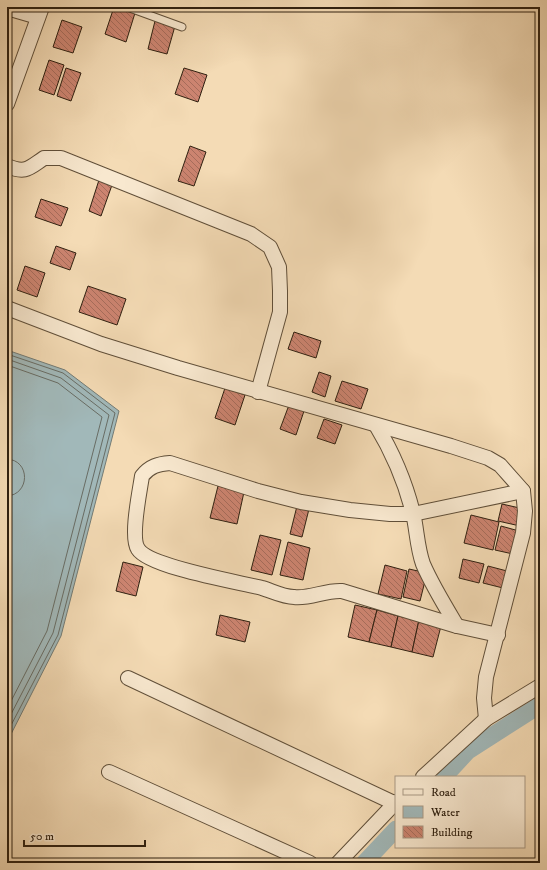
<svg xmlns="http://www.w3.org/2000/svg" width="547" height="870" font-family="'IM FELL DW Pica',serif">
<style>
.water{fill:#a1b8b9;stroke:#737b75}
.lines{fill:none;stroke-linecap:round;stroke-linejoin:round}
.shore{stroke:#686c64;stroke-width:1}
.canal{stroke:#a1b8b9;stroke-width:17}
.building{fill:url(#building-back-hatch);stroke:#2f2010}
.service-casing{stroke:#604f39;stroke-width:9}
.minor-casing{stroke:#604f39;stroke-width:16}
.service{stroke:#f8e8cf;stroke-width:7}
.minor{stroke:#f8e8cf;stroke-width:14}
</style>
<defs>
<pattern id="building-back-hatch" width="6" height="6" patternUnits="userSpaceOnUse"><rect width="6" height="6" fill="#cc8470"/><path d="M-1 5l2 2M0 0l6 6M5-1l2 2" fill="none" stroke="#a66c5b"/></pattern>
</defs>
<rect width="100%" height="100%" fill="#f4dbb5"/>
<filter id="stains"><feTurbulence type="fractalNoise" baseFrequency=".005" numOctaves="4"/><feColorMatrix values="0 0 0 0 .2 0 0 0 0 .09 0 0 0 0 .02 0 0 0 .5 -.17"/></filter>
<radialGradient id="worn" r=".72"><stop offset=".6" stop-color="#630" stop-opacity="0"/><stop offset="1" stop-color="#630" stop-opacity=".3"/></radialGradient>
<path class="water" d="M7 350 65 370 119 411 61 636 7 742V492L10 475 7 474Z"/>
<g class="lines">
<g class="shore">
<path d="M7 354 63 373 115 413 58 635 7 733"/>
<path d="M7 359 61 378 109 415 53 633 7 722"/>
<path d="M7 365 58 383 102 417 47 631 7 709"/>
<path d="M7 459C31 460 30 495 7 496"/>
</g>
<g class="canal">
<path d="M444 777 468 751 540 705"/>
<path d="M364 863 396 829"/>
</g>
</g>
<g class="building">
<path d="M114 7 135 13 126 42 105 34Z"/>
<path d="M62 20 82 27 73 53 53 47Z"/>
<path d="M155 21 175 26 167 54 148 49Z"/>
<path d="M49 60 64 65 54 95 39 90Z"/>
<path d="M66 68 81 73 71 101 57 96Z"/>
<path d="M184 68 207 75 198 102 175 94Z"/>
<path d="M190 146 206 152 194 186 178 181Z"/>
<path d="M99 180 112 185 101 216 89 211Z"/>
<path d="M41 199 68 208 61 226 35 217Z"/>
<path d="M56 246 76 253 70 270 50 263Z"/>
<path d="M25 266 45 273 37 297 17 290Z"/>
<path d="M88 286 126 299 117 325 79 312Z"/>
<path d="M294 332 321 341 316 358 288 349Z"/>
<path d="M319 372 331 376 325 397 312 392Z"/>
<path d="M342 381 368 389 361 409 335 401Z"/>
<path d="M225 388 245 395 235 425 215 418Z"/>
<path d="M289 405 304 411 296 435 280 429Z"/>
<path d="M324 419 342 425 335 444 317 438Z"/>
<path d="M218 486 244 492 237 524 210 518Z"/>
<path d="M502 504 524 509 520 526 498 521Z"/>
<path d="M297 506 309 509 302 537 290 534Z"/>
<path d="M471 515 499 522 493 550 464 543Z"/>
<path d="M501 526 519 531 513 554 495 550Z"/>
<path d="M260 535 281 540 272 575 251 570Z"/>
<path d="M288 542 310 548 303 580 280 575Z"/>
<path d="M463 559 484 564 479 583 459 578Z"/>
<path d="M123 562 143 567 136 596 116 591Z"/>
<path d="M385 565 407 571 401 599 378 594Z"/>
<path d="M488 566 507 571 503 588 483 583Z"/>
<path d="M409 569 427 573 420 601 403 597Z"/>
<path d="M355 605 377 610 369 642 348 637Z"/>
<path d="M377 610 398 616 391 647 369 642Z"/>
<path d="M220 615 250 622 245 642 216 635Z"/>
<path d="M398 616 419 620 412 652 391 647Z"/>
<path d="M419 620 441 626 433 657 412 652Z"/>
</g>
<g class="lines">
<defs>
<path id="service" d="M127 7 182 27"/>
<g id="minor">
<path d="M7 8 38 17"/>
<path d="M7 104 42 7"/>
<path d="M7 166C26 174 29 168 44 158H61L251 234 270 247 279 267 280 291V312L258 392"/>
<path d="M7 308 101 344 178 368 451 446 488 458 500 465 523 491 525 511 523 533 486 677 484 698 486 719"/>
<path d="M376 425C393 453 405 481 413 513 417 530 417 547 423 564 432 585 445 606 457 626"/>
<path d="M498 635 457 626 342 591C325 590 310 599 294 597 283 597 272 591 262 588 238 582 149 567 138 549 130 537 140 490 142 476 150 466 158 464 170 463L258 491 301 502 350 510 390 514H413L523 491"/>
<path d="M128 678 394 803"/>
<path d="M109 772 310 863"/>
<path d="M423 777 486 719 540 686"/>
<path d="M338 863 396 802"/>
</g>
</defs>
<use href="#service" class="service-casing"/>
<use href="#minor" class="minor-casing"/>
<use href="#service" class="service"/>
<use href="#minor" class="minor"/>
</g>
<rect width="547" height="870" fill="none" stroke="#f4dbb5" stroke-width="24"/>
<rect x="8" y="8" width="531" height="854" fill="none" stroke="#2f2010" stroke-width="2"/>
<rect x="12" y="12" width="523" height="846" fill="none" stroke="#2f2010"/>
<rect x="395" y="776" width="130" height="72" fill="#f8e8cf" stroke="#a89883"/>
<rect x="403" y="789" width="20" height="6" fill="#f8e8cf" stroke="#a89883"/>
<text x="431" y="796" font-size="12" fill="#2f2010">Road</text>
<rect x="403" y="806" width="20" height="12" fill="#a1b8b9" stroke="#a89883"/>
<text x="431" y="816" font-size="12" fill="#2f2010">Water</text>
<rect x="403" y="826" width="20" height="12" fill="url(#building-back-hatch)" stroke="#a89883"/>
<text x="431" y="836" font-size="12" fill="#2f2010">Building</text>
<path d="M24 840v6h121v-6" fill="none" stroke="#2f2010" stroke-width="2"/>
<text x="30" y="840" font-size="12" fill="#2f2010" stroke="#f8e8cf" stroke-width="3" paint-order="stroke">50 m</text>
<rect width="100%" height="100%" filter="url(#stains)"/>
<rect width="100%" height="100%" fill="url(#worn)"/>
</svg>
